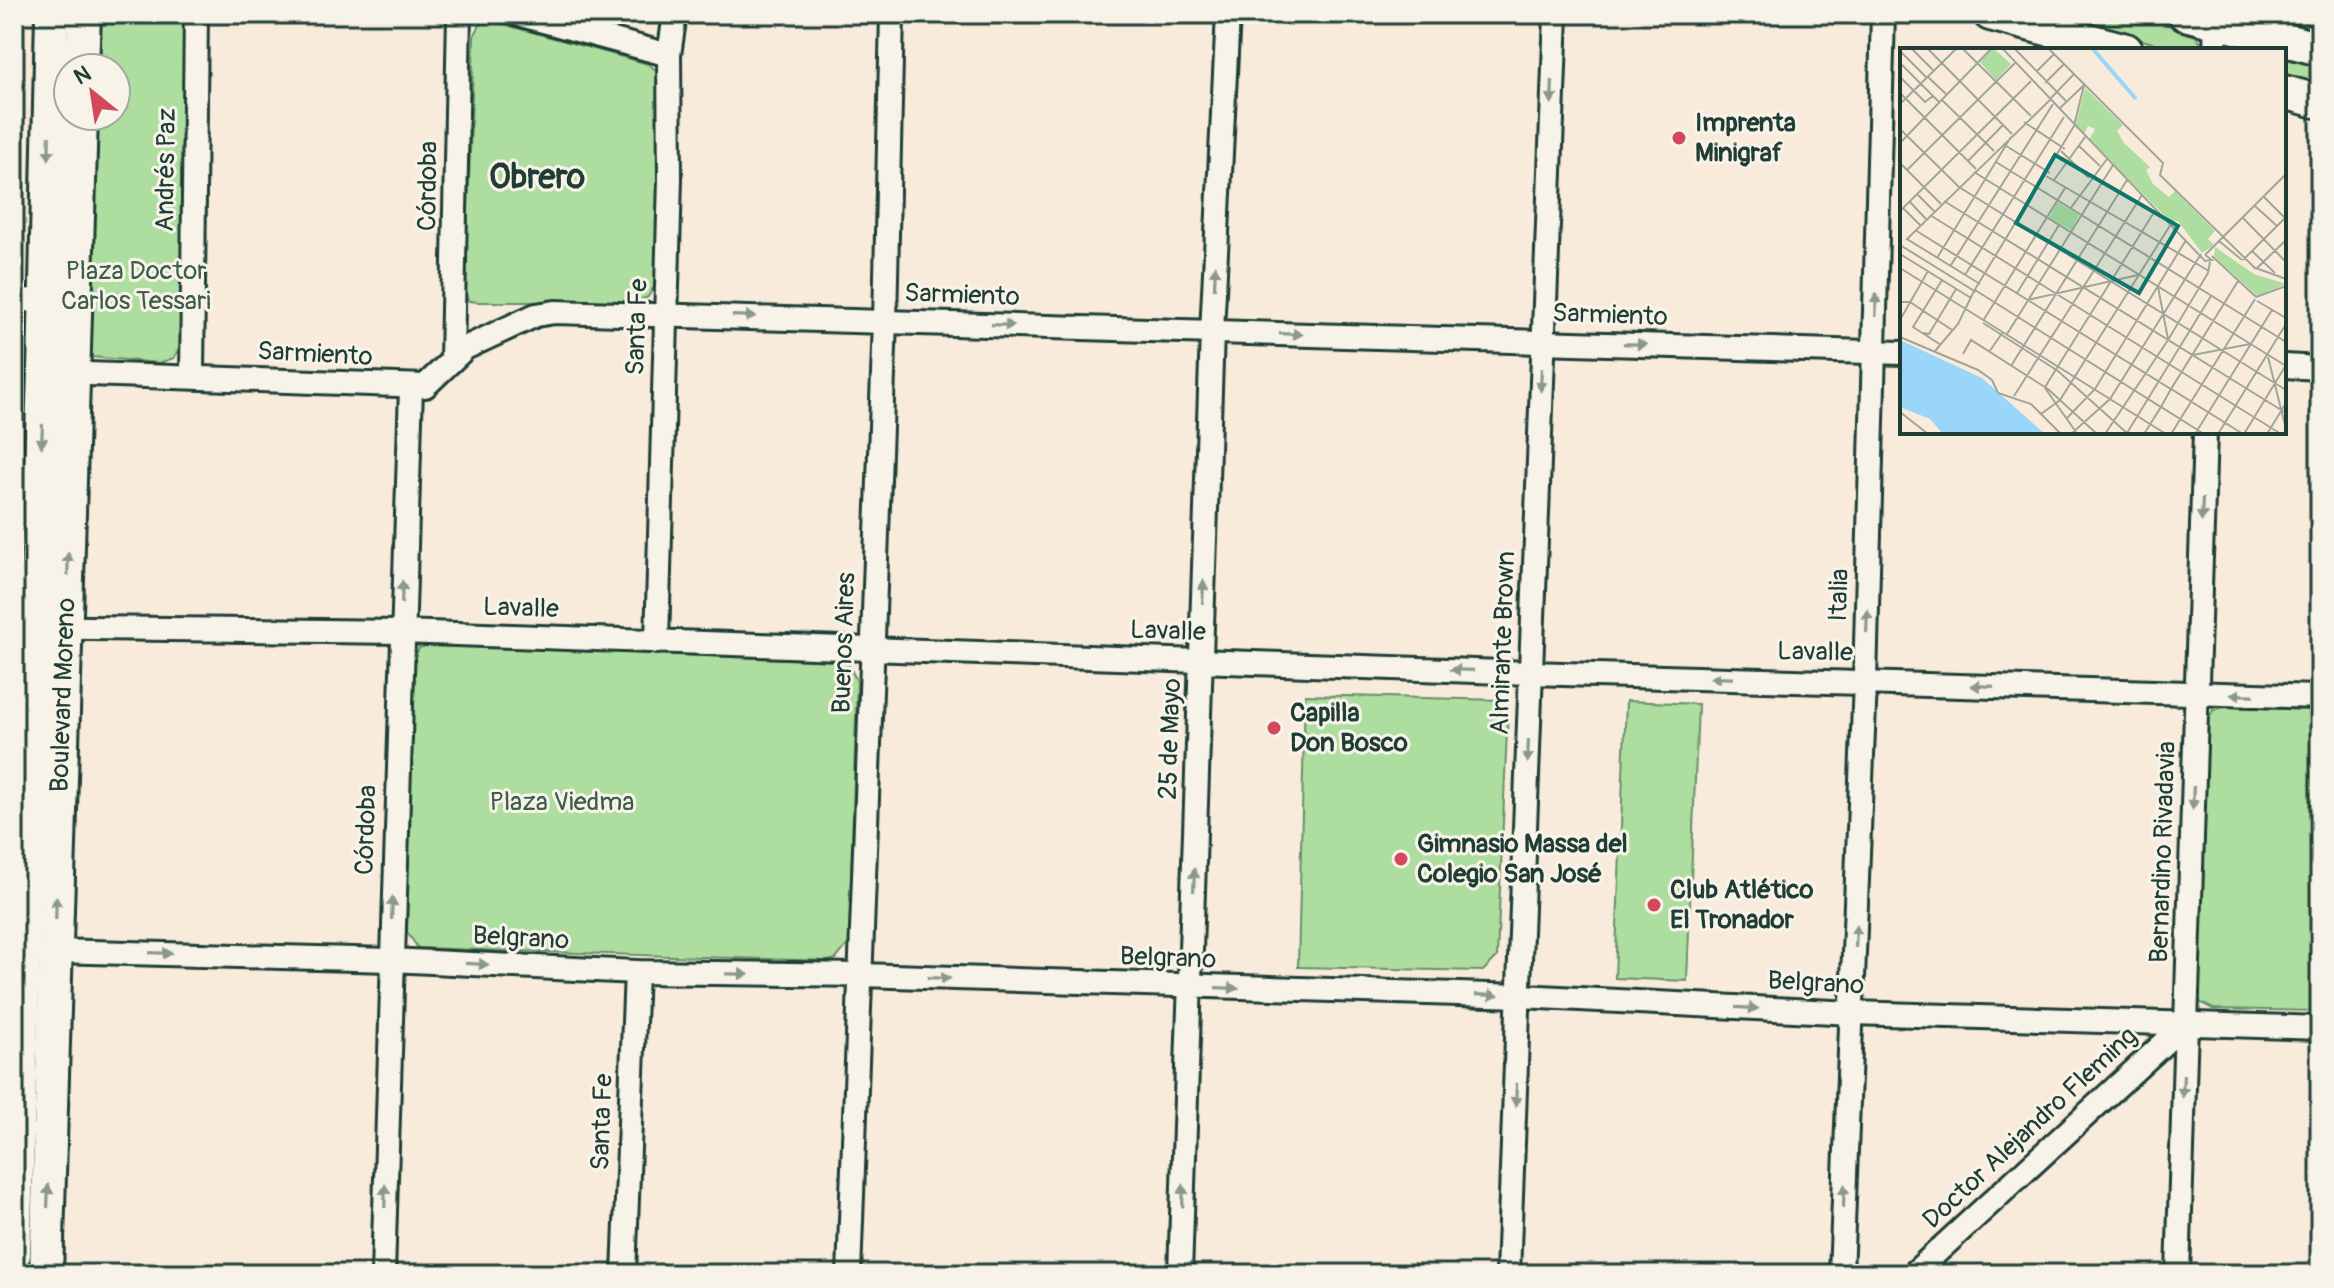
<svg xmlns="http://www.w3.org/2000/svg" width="2334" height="1288" font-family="Pangolin,sans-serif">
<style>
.green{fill:#aede9f;stroke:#668e6a;stroke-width:2}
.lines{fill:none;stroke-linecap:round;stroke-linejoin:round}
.street-casing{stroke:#1f3d34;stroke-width:28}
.secondary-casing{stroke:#1f3d34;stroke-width:38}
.street{stroke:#f7f3e8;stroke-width:22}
.secondary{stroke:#f7f3e8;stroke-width:32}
.oneway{fill:#8b988e}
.poi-dot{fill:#d1495b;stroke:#f7f3e8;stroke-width:3}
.labels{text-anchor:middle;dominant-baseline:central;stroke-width:6;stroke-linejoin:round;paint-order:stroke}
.poi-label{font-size:26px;font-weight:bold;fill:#1f3d34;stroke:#f7f3e8;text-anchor:start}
.street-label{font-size:26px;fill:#1f3d34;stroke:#f7f3e8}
.park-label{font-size:26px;fill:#3c5d49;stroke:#f7f3e8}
.district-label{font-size:34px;font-weight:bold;fill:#1f3d34;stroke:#f7f3e8}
.inset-river{fill:none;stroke:#99d6fa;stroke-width:4}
.inset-road{fill:none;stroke:#a1a598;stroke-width:2}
.view{fill:#0f766e;fill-opacity:0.15;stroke:#0f766e;stroke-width:4}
.inset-edge{fill:none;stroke:#1f3d34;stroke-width:4}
</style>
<rect width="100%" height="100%" fill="#f8ebdb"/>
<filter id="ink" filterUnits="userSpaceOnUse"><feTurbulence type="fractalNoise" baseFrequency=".0125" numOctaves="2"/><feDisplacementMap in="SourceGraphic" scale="16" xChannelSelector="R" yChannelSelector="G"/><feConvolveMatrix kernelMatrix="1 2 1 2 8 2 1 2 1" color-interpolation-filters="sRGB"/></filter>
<g filter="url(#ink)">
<g class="green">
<path d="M97 14H186L181 344 174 358 159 363 92 357 88 345 94 116H116V68H95Z"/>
<path d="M2047 14H2127L2193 32 2202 45 2197 50H2178Z"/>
<path d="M2247 14H2298L2320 20V33Z"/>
<path d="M492 21 648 64 657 71 660 81 655 285 648 297 635 302H478L469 301 465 294 474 36 480 25Z"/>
<path d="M2284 54 2320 64V89L2284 79Z"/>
<path d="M429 645 839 661 848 664 857 681 849 943 836 959 828 961 418 948 407 932 412 663 419 648Z"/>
<path d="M1305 695 1502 700 1508 708 1497 957 1483 971 1298 967Z"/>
<path d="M1626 701 1698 704 1687 981 1615 978Z"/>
<path d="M2225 707 2320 710V1011L2213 1009 2201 1003 2196 989 2208 720 2213 710Z"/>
</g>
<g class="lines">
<defs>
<g id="street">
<path d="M517 14 669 55"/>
<path d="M2215 50 2216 22"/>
<path d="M14 300 57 301"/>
<path d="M452 359 459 14"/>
<path d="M2284 366 2320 368"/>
<path d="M60 373 425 386 465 348 536 315 555 312 1902 353"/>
<path d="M192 375 196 14"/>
<path d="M14 627 401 632 1530 673 2320 697"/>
<path d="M657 642 670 179 669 55 675 14"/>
<path d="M43 953 55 951 390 960 636 972 861 975 1521 996 1853 1013 2320 1028"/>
<path d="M383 1274 411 388"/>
<path d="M624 1274 636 972"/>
<path d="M849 1274 885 321 892 14"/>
<path d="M1180 1274 1212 332 1228 14"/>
<path d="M1508 1274 1556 14"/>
<path d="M1841 1274 1865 681 1883 14"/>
<path d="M1913 1274 2185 1024"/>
<path d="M2178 1274 2205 432"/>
</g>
<g id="secondary">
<path d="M1990 14 2126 50"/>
<path d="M2185 14 2320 49"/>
<path d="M82 68 84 14"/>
<path d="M2284 92 2320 102"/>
<path d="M14 1254 44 373 52 14"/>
<path d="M46 1274 81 116"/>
</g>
</defs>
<use href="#street" class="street-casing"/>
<use href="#secondary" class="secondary-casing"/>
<use href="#street" class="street"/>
<use href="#secondary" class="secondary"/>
</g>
<defs><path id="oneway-solid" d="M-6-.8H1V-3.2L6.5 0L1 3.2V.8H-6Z" transform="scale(2)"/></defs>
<g class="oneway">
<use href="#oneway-solid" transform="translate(1552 92) rotate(92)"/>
<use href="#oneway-solid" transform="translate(49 148) rotate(91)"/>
<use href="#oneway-solid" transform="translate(1215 277) rotate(-87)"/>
<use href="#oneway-solid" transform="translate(1876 305) rotate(-89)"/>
<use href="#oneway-solid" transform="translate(744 316) rotate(2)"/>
<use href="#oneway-solid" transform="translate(1003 325) rotate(2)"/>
<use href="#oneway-solid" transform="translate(1291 334) rotate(2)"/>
<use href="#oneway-solid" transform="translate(1635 344) rotate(2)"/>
<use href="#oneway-solid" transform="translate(1541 380) rotate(92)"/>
<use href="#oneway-solid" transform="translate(42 436) rotate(92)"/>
<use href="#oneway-solid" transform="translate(2202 510) rotate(92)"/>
<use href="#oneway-solid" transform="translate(68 564) rotate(-89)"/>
<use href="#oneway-solid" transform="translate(402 592) rotate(-88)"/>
<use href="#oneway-solid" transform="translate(1203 592) rotate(-88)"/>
<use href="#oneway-solid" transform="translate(1867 621) rotate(-88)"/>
<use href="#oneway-solid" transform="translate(1462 670) rotate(-178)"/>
<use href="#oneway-solid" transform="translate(1722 678) rotate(-179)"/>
<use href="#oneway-solid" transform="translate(1982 686) rotate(-178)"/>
<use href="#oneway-solid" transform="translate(2242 695) rotate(-179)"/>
<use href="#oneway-solid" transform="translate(1528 751) rotate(92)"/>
<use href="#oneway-solid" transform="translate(2193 798) rotate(92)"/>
<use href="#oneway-solid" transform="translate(1194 880) rotate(-88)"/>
<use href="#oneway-solid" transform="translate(56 908) rotate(-89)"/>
<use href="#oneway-solid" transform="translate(392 908) rotate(-88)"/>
<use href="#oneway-solid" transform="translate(1856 936) rotate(-88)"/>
<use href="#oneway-solid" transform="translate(161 953) rotate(2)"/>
<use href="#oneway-solid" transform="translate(477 964) rotate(3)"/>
<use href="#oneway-solid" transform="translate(737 974) rotate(1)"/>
<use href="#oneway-solid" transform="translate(939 978) rotate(2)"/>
<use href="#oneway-solid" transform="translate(1227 988) rotate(2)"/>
<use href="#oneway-solid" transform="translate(1487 995) rotate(2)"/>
<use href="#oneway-solid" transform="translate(1747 1008) rotate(3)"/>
<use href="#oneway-solid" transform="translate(2183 1086) rotate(92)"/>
<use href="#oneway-solid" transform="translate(1516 1095) rotate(93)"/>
<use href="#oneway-solid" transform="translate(48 1196) rotate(-88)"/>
<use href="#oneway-solid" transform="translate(385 1196) rotate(-89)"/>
<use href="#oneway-solid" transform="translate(1183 1196) rotate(-88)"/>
<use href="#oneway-solid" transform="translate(1844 1196) rotate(-87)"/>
</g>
</g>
<g class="poi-dot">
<circle cx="1679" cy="138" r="8"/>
<circle cx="1274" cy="728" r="8"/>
<circle cx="1401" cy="859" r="8"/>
<circle cx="1654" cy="905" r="8"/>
</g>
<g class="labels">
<g class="poi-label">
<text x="1695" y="123">Imprenta<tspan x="1695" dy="30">Minigraf</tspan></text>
<text x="1290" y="713">Capilla<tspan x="1290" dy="30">Don Bosco</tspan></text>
<text x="1417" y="844">Gimnasio Massa del<tspan x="1417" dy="30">Colegio San José</tspan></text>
<text x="1670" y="890">Club Atlético<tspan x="1670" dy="30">El Tronador</tspan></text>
</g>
<g class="street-label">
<text transform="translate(166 170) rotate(-89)">Andrés Paz</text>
<text transform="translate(428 186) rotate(-89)">Córdoba</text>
<text transform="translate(962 295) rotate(2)">Sarmiento</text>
<text transform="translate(1610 315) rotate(2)">Sarmiento</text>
<text transform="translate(637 327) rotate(-88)">Santa Fe</text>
<text transform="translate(315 354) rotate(3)">Sarmiento</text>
<text transform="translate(1839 595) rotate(-88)">Italia</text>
<text transform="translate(521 608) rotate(2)">Lavalle</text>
<text transform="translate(1168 631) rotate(2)">Lavalle</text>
<text transform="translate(844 643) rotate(-88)">Buenos Aires</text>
<text transform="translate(1503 643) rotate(-88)">Almirante Brown</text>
<text transform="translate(1815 652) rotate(1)">Lavalle</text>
<text transform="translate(63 695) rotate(-88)">Boulevard Moreno</text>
<text transform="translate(1170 739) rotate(-88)">25 de Mayo</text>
<text transform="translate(366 830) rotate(-88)">Córdoba</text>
<text transform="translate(2163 852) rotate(-88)">Bernardino Rivadavia</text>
<text transform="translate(521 938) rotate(3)">Belgrano</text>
<text transform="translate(1168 958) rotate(2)">Belgrano</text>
<text transform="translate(1816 983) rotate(3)">Belgrano</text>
<text transform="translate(602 1122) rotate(-88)">Santa Fe</text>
<text transform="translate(2030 1128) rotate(-43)">Doctor Alejandro Fleming</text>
</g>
<g class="park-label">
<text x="136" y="271">Plaza Doctor<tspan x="136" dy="30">Carlos Tessari</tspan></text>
<text x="562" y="802">Plaza Viedma</text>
</g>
<g class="district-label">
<text x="537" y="177">Obrero</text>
</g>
</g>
<g transform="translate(1900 48)">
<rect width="386" height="386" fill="#f8ebdb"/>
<path d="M93 0 111 16 96 32 80 14ZM185 40 223 77 217 83 224 95 250 119 246 122 253 136 269 149 275 143 315 183 308 191 314 197 302 205 278 173 271 174 189 92 195 81 188 78 184 86 175 79ZM157 154 179 167 171 182 149 170ZM315 199 354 226 386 236 357 248 314 208Z" fill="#aede9f"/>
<path d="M0 292 82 330 145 386H43L30 371 0 359Z" fill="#99d6fa"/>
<path class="inset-river" d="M192 0 236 51"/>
<path class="inset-road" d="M11 0 33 22M27 0 112 86M62 0 131 68M102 0 305 213 312 212 305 207M114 0 167 54M148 0 263 115 260 127 356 221M0 3 27 30M0 15 39 54M137 23 154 6M0 29 25 54 33 48M28 29 46 46M145 35 164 16M0 45 76 121M151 50 174 26M41 51 94 103M0 56 57 0M159 61 184 37M124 74 165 101M174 78 184 37M0 81 59 139 386 342M0 95 92 0M103 96 150 125M178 97 200 118M161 103 189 130M68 113 103 77M96 114 386 294M0 115 41 156M7 122 116 14M74 124 386 318M192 127 237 155M146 128 309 223M154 132 185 89M17 146 34 163M364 149 385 170M9 153 26 171M44 153 386 365M355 158 377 178M3 160 20 177M170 161 207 111M0 163 131 33M30 167 381 386M343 170 386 214M15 182 271 341 338 233M319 193 342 212M0 197 76 244M352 203 375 225M0 206 71 250M305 207 386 126M312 208 356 249M37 210 111 89M343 212 386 169M51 217 153 56M353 219 386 231M0 220 266 386M356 221 386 192M65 227 164 69M80 236 7 191 150 52M258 239 268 291M75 242 261 359 271 341 343 386M74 243 174 78M117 245 159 177M356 249 386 238M128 252 238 227M357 253 386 270M0 254H10L52 282M0 272 28 223M83 273 165 140M83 275 158 323 228 386M23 285 29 286 56 241M107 286 213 117M0 289 78 322 92 332 98 345 131 356 161 386M41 297 13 279 42 232M35 303 58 276 74 243M89 304 103 284M63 306 71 292 148 341 197 386M293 307 350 296M368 309 386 381M111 318 227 132M145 339 256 161M145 340 176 384M114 348 242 147M0 364 28 386M141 366 160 352 271 176M167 370 195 341 286 192M227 385 311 248M171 386 210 351 301 206M205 386 268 292 308 225 310 214M244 386 261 359 304 386M271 386 355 251M295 386 372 262M318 386 386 276M344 386 386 317M367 386 386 355"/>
<path class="view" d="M155 107 278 178 239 245 116 175Z"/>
<rect width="386" height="386" class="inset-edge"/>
</g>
<rect width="2334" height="1288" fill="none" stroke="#f7f3e8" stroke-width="48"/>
<rect x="24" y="24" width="2286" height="1240" fill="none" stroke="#1f3d34" stroke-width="3" filter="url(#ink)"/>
<g transform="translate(92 92) rotate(330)"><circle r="38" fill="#f7f3e8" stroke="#a1aaa0" stroke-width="2"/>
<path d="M0-6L14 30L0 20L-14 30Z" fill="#d1495b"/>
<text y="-12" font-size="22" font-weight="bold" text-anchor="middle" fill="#1f3d34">N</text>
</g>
</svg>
